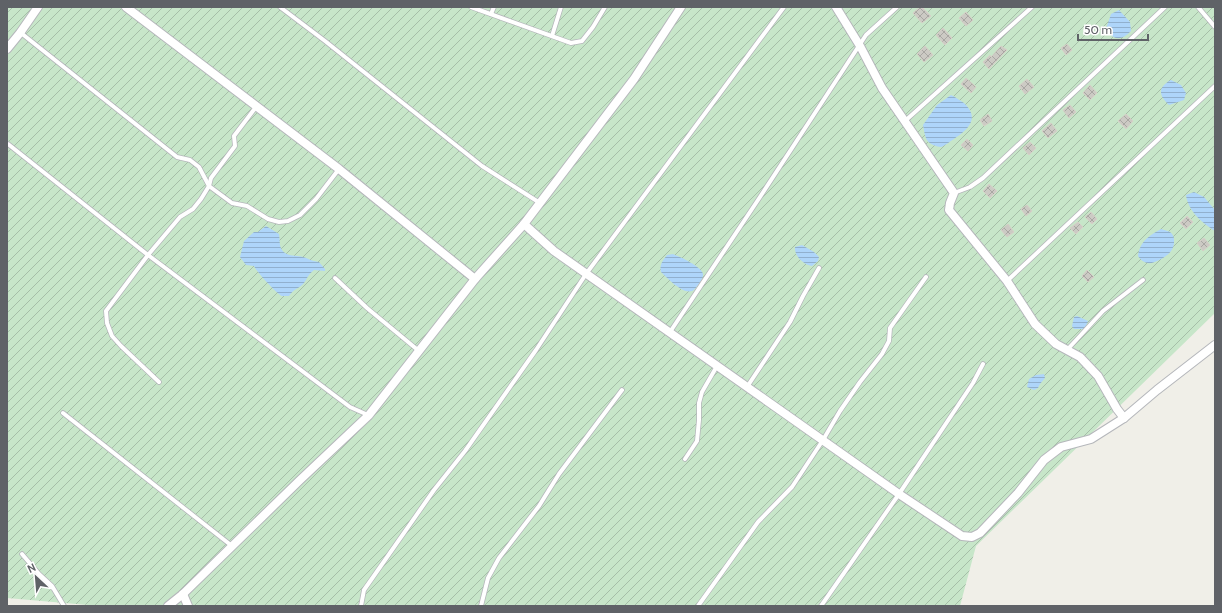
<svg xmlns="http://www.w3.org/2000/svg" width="1222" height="613" font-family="Cabin,sans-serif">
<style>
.garden{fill:url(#garden-furrows)}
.water{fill:url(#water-rules)}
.building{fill:url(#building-cross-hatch);stroke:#d5d1c7}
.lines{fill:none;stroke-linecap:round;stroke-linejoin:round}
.lane-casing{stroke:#b5b7bb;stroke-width:5.5}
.street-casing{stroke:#b5b7bb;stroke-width:10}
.lane{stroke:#fff;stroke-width:4}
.street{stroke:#fff;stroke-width:8}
</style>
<defs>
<pattern id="garden-furrows" width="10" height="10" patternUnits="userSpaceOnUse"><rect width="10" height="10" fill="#c7e6c9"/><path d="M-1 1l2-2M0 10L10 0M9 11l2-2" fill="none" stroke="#a5bea7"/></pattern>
<pattern id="water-rules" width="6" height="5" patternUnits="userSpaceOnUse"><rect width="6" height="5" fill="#aed5fa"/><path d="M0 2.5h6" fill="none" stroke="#91b0ce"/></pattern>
<pattern id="building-cross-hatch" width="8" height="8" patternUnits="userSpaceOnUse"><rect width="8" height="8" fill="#cccac4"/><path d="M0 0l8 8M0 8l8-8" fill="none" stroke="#a9a7a3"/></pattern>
</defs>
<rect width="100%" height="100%" fill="#f0efe8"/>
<path class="garden" d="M7 7H1215V313L976 546 960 606H99L7 598Z"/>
<g class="water">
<path d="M1119 10 1130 22 1131 31C1121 41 1114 41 1106 29L1111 14Z"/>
<path d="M1171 80 1181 85 1186 93 1184 100 1169 105C1158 95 1158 87 1171 80Z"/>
<path d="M951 95C956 97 959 100 964 103 980 118 969 129 954 139 950 141 945 146 941 147 937 147 929 144 927 140 925 137 924 130 923 125L937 105Z"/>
<path d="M1194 192 1204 197 1215 210V231C1202 223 1188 211 1186 195Z"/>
<path d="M266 226 279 234C280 239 279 246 282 250 287 257 296 255 303 257 310 259 311 261 319 262L325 269V271L314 270C308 275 308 277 304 283 299 289 294 288 289 296 288 296 283 296 282 296 277 294 256 271 254 266L246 265 240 257 244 241 254 232H258Z"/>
<path d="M1161 229C1164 230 1168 231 1170 232 1173 234 1174 237 1174 240 1175 251 1166 257 1157 261 1154 262 1151 264 1148 263 1144 263 1140 259 1138 256 1140 241 1149 236 1161 229Z"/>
<path d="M802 245 814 252 819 257 818 261 812 266C804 265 794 256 795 247Z"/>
<path d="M673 254C680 257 701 266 703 274 704 278 695 290 692 291 689 292 685 291 683 290 675 286 667 278 661 272 659 265 663 260 667 255Z"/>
<path d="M1077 316 1088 321 1085 328 1082 329H1074L1072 326 1074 317Z"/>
<path d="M1044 374 1045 378 1040 384 1038 388 1034 390 1027 387 1029 379 1036 375Z"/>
</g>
<g class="building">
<path d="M920 7H922L931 16 922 23 913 13Z"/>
<path d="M966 12 973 20 966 26 959 18Z"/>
<path d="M943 28 952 38 945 45 936 35Z"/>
<path d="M1067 44 1072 50 1066 55 1061 48Z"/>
<path d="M925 46 933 55 924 62 917 54Z"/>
<path d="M1001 46 1007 50 989 69 983 62 990 55 991 57Z"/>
<path d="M966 78 976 87 971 93 961 84Z"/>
<path d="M1027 79 1034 87 1025 94 1019 86Z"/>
<path d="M1090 85 1097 93 1090 100 1083 93Z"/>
<path d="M1070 105 1076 112 1069 118 1063 110Z"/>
<path d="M988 114 992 121 984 126 980 120Z"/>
<path d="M1126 114 1133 121 1126 129 1118 121Z"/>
<path d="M1051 123 1057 131 1048 138 1042 131Z"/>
<path d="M967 139 973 145 968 151 961 145Z"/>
<path d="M1030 142 1036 148 1029 155 1023 148Z"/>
<path d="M989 184 997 191 990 198 983 191Z"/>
<path d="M1027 205 1032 211 1026 216 1021 209Z"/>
<path d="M1091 212 1097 219 1092 224 1085 217Z"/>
<path d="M1187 216 1193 222 1186 229 1180 223Z"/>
<path d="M1078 222 1083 227 1076 234 1070 228Z"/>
<path d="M1008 224 1014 232 1007 237 1001 230Z"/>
<path d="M1204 238 1210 245 1203 251 1197 243Z"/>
<path d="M1087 270 1094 277 1088 282 1082 276Z"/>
</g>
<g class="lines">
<defs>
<g id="lane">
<path d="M280 7 325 41 482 166 540 203"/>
<path d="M471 7 571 43 582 41 593 27 605 7"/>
<path d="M1198 7 1215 27"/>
<path d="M491 14 494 7"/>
<path d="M21 33 177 157 190 160 199 167 209 186 232 203 247 206 268 219 279 222 288 221 300 215 316 199 339 169"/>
<path d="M552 36 561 7"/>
<path d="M905 121 1032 7"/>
<path d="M8 144 148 255 350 407 368 415"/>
<path d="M954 193 970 187 983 178 1165 7"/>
<path d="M335 278 367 308 419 351"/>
<path d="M1007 281 1215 86"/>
<path d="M670 332 758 200 866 35 897 7"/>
<path d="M1067 350 1103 311 1143 280"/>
<path d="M159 382 121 346 112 336 107 323 106 311 148 255 180 217 193 209 201 199 209 186 211 178 235 146 234 136 256 107"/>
<path d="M747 387 790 322 803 296 819 268"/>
<path d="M63 413 232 546"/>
<path d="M685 459 697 441 699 420V403L702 392 717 366"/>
<path d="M22 554 39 574 52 586 64 606"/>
<path d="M361 606 364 590 434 490 465 451 536 350 586 274 784 7"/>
<path d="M481 606 488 578 499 558 539 506 559 474 622 390"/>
<path d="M698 606 758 522 792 487 823 440 840 411 860 382 882 354 889 341 890 328 926 277"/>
<path d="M821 606 899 494 973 383 983 364"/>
</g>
<g id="street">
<path d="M126 7 339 169 475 279"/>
<path d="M836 7 860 46 882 88 954 193 950 203 949 210 1007 281 1035 324 1056 344 1080 357 1098 376 1117 409 1124 418"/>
<path d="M7 49 20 33 38 7"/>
<path d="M524 224 554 251 899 494 962 536 972 537 980 533 1018 493 1044 460 1061 447 1091 439 1124 418 1157 390 1215 345"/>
<path d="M183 594 188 606"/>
<path d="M168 606 183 594 300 480 369 415 475 279 524 224 634 79 681 7"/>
</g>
</defs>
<use href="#lane" class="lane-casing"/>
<use href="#street" class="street-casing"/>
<use href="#lane" class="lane"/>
<use href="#street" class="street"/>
</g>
<rect width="1222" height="613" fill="none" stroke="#5f6267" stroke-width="16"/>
<g transform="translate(36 577) rotate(334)" stroke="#ffffff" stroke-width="3" paint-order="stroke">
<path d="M0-3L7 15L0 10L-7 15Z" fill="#5f6267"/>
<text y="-6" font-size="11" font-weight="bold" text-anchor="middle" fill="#5f6267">N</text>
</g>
<path d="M1078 34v6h70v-6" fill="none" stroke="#5f6267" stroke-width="2"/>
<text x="1084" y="34" font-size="12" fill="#5f6267" stroke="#ffffff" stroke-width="3" paint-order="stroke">50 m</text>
</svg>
